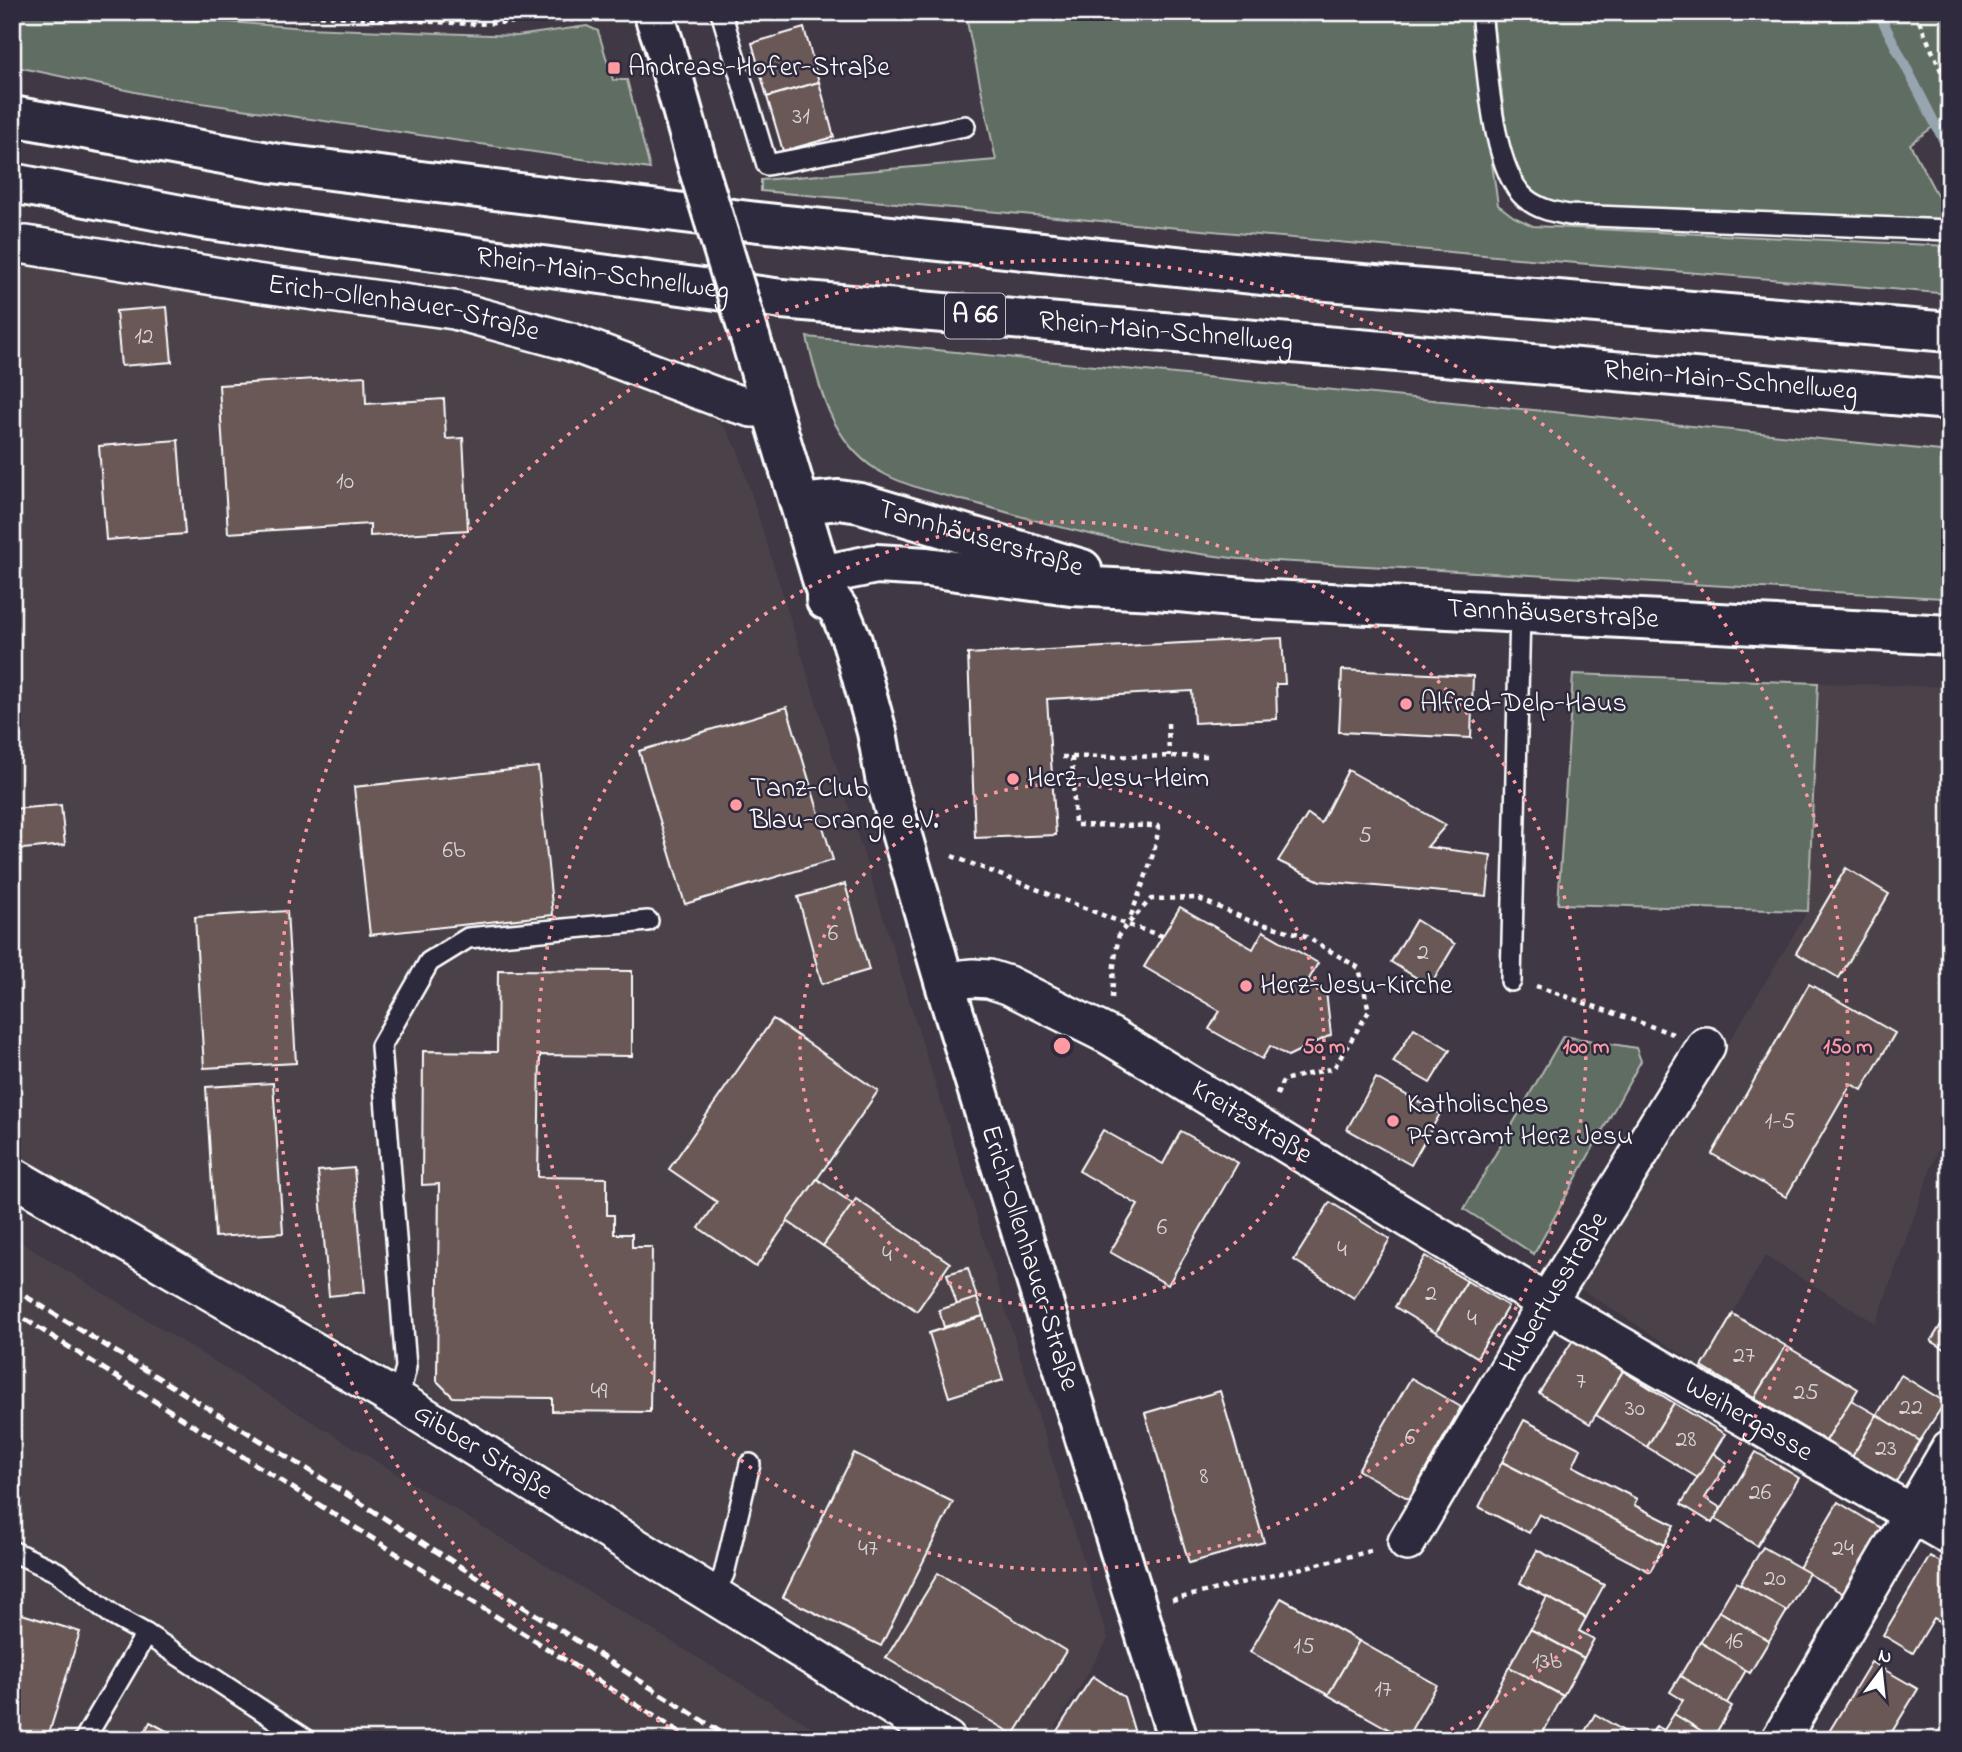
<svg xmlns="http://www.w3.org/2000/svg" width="1962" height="1752" font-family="'Indie Flower',sans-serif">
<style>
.built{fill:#4c424a}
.green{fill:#606d62;stroke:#b0b6b0;stroke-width:2}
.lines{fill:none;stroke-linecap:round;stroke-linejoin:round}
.stream{stroke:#96a5af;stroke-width:10}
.building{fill:#695957;stroke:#fff;stroke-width:2}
.service-casing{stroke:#fff;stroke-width:24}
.minor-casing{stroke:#fff;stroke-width:42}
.tertiary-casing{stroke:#fff;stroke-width:44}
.motorway-casing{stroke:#fff;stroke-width:44}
.path{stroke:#fff;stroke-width:4.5;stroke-dasharray:5 5;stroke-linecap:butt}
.service{stroke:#2f2a3d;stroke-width:19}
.minor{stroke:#2f2a3d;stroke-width:37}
.tertiary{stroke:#2f2a3d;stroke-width:38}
.motorway{stroke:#2f2a3d;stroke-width:38}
.rail{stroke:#fff;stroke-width:5;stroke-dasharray:10 5;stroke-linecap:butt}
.tertiary-bridge-casing{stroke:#fff;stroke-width:44;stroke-linecap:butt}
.tertiary-bridge{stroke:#2f2a3d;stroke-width:38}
.ring{fill:none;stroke:#ff9aa2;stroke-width:3.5;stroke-dasharray:3.5 7}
.poi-dot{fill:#ff9aa2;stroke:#2f2a3d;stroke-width:2.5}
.labels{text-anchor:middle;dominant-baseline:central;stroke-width:5;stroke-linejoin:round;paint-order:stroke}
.number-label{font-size:24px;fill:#dad6d5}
.shield{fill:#2f2a3d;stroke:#c1bfc5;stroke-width:2}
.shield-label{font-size:26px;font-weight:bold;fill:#fff}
.poi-label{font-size:28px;fill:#fff;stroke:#2f2a3d;text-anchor:start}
.street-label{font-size:28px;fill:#fff;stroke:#2f2a3d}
.centre{fill:#ff9aa2;stroke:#2f2a3d;stroke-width:3.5}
.ring-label{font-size:21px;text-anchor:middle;font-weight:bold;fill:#ff9aa2;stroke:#2f2a3d;stroke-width:5;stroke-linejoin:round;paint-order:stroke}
</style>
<rect width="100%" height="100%" fill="#403845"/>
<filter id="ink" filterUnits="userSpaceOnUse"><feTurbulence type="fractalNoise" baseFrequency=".0143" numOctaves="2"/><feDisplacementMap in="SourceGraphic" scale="14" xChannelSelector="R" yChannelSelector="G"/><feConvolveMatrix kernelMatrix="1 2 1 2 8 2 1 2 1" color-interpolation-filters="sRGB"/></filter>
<g filter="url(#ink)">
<g class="built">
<path d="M12 256 466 329 639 383 707 414 725 428 737 448 1108 1639 1048 1740H988L379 1362 12 1154Z"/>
<path d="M1818 683 1950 687V1115L1876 1323 1765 1256 1702 1367 1581 1289 1808 911Z"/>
<path d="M12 1237 509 1543 833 1740H12Z"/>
</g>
<g class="green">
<path d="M12 12H98L306 28 517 36 587 26 598 31 613 80H627L650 169 154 96 12 66Z"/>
<path d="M965 12H1470L1498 205 1514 217 1533 226 1950 246V294L1552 261 761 191V180L996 160Z"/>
<path d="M1492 12H1950V114L1910 144 1947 214 1945 220 1938 223 1566 209 1529 193 1509 154Z"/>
<path d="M807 337 1950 452V594L1943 598 1239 559C1186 552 1133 545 1081 532 1046 524 1012 514 978 504 945 495 907 488 877 470 831 441 818 386 807 337Z"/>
<path d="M1573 674 1818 683 1808 911 1558 904Z"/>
<path d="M1563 1036 1636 1048 1641 1061 1534 1254 1464 1209Z"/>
</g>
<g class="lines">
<path class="stream" d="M1878 12 1950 153"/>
</g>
<g class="building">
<path d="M804 28 819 82 767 97 752 43Z"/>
<path d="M819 82 834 137 783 151 767 97Z"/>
<path d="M167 307 172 362 121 366 116 311Z"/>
<path d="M365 376 366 404 444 399 446 439 463 438 468 530 370 536V524L228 533 219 385Z"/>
<path d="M178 440 185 534 106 540 99 446Z"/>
<path d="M1282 638 1285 684H1276L1277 719 1194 723 1192 691 1047 699 1056 835 975 838 968 654Z"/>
<path d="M1342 670 1473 676 1471 738 1339 732Z"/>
<path d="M787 707 833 860 685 904 639 751Z"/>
<path d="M538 767 553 915 370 935 354 787Z"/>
<path d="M1348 770 1446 825 1427 847 1491 855 1487 896 1320 881 1278 861 1308 814 1321 823Z"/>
<path d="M61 805 65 845 12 850V809Z"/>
<path d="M1846 868 1889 894 1839 978 1796 953Z"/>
<path d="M845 884 869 970 822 984 798 897Z"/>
<path d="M1180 907 1253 949 1263 931 1318 963 1308 981 1326 991 1331 1035 1288 1056 1270 1046 1262 1059 1209 1029 1220 1011 1144 967Z"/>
<path d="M287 911 296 1063 204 1068 195 917Z"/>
<path d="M1416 920 1455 944 1430 986 1391 962Z"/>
<path d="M498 970 632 971V1056L540 1055 538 1177 607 1178V1215H614V1234H632V1247H652L650 1412 552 1411V1398L453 1397 437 1381 439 1184 422 1185 423 1051 497 1052Z"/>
<path d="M1809 984 1895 1033 1862 1090 1851 1084 1786 1197 1712 1154Z"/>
<path d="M773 1019 878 1091 756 1267 699 1228 717 1202 669 1169Z"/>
<path d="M1414 1028 1450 1050 1430 1083 1393 1062Z"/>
<path d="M1376 1078 1440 1114 1411 1165 1347 1129Z"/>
<path d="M273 1083 283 1233 215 1237 206 1087Z"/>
<path d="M1103 1130 1163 1164 1181 1131 1238 1163 1168 1285 1110 1252 1138 1205 1079 1171Z"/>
<path d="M354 1168 365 1292 329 1296 318 1171Z"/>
<path d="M817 1179 853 1204 823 1246 787 1221Z"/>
<path d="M856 1199 950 1263 917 1311 823 1246Z"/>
<path d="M1330 1202 1390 1239 1354 1298 1294 1260Z"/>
<path d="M1425 1256 1467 1281 1436 1332 1395 1307Z"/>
<path d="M968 1268 977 1298 957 1305 947 1274Z"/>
<path d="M1467 1281 1508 1306 1477 1357 1436 1332Z"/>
<path d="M977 1298 983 1316 944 1327 939 1310Z"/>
<path d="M1950 1310V1352L1931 1341Z"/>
<path d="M1733 1314 1786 1346 1754 1398 1702 1367Z"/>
<path d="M983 1316 1003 1380 949 1397 929 1333Z"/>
<path d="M1573 1340 1623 1371 1590 1424 1539 1393Z"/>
<path d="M1786 1346 1858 1389 1826 1441 1754 1398Z"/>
<path d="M1623 1371 1674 1403 1647 1447 1596 1415Z"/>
<path d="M1901 1375 1945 1402 1920 1441 1877 1415Z"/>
<path d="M1411 1378 1461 1407 1409 1499 1358 1470Z"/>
<path d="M1220 1391 1264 1542 1189 1563 1145 1413Z"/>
<path d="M1851 1400 1877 1415 1852 1457 1826 1441Z"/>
<path d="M1674 1403 1725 1434 1698 1478 1647 1447Z"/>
<path d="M1877 1415 1920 1441 1896 1482 1852 1457Z"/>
<path d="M1524 1420 1581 1449 1573 1466 1637 1499 1634 1505 1674 1525 1664 1545 1502 1462Z"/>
<path d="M1756 1452 1799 1478 1757 1546 1715 1519Z"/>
<path d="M854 1453 953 1502 881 1646 783 1597Z"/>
<path d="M1713 1453 1727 1463 1705 1498 1721 1508 1712 1523 1681 1504Z"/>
<path d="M1502 1462 1664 1545 1650 1572 1539 1514 1529 1533 1479 1507Z"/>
<path d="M1838 1502 1886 1531 1847 1596 1799 1568Z"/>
<path d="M1763 1547 1809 1573 1787 1611 1740 1584Z"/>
<path d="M1537 1550 1604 1585 1586 1618 1520 1583Z"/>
<path d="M1930 1556 1950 1568V1626L1934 1618 1913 1653 1883 1635Z"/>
<path d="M938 1573 1066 1651 1014 1735 886 1658Z"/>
<path d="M1736 1582 1787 1611 1769 1641 1719 1611Z"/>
<path d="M1547 1597 1586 1618 1579 1631 1594 1639 1584 1658 1530 1629Z"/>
<path d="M1281 1598 1359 1641 1328 1695 1250 1652Z"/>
<path d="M12 1611 80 1632 47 1740H12Z"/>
<path d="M1719 1611 1769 1641 1750 1673 1700 1642Z"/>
<path d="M1530 1629 1584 1658 1563 1696 1509 1667Z"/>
<path d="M1359 1641 1437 1685 1406 1739 1328 1695Z"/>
<path d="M1700 1642 1746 1670 1727 1703 1680 1676Z"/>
<path d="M1871 1662 1918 1689 1887 1740H1824Z"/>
<path d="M1509 1667 1563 1696 1539 1740H1471Z"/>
<path d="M1093 1676 1124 1697 1137 1740H1051Z"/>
<path d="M1680 1676 1732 1706 1713 1738 1674 1714 1683 1700 1670 1692Z"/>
<path d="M1595 1714 1639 1740H1580Z"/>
<path d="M1674 1714 1713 1738 1712 1740H1648L1656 1726 1664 1730Z"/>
<path d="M150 1722 183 1740H141Z"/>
</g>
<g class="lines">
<defs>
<g id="service">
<path d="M721 12 767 165 965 126"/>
<path d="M1481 12C1487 59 1490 167 1525 198 1538 209 1553 212 1569 215L1950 230"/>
<path d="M1511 981 1520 612"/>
<path d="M398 1400 406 1367 381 1046 429 962 468 938 648 921"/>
<path d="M12 1551 57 1572 114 1616 146 1634 307 1740"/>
<path d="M713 1596 724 1574 750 1464"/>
<path d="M84 1740 146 1634"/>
</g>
<g id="minor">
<path id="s1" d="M26 245 256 283 454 310 571 342 728 401 752 408H770"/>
<path id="s2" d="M944 981 973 978 989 979 1008 985 1110 1036 1547 1303 1950 1536"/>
<path id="s3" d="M12 1176 398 1400 947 1740"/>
<path id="s4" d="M1407 1542 1547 1303 1706 1046"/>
<path d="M1780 1740 1950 1449"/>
</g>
<g id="tertiary">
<path d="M653 12 663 41 699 170"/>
<path d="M750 337 826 592V600"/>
<path id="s5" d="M800 504 839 500 860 503 1082 569"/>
<path id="s6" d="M821 575 876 564 894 565 927 567 1071 586 1157 590 1254 599 1950 635"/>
<path id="s7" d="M826 592 840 612 852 641 877 732 885 777 944 981 1178 1740"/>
</g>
<g id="motorway">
<path d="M12 116 273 163 758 222 1290 278 1950 332"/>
<path id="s8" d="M12 183 202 219 782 299 1950 400"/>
</g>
</defs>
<use href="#service" class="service-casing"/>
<use href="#minor" class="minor-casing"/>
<use href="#tertiary" class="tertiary-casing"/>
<use href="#motorway" class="motorway-casing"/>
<g class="path">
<path d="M260 12 471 24 618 18"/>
<path d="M1915 12 1950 91"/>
<path d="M1168 723 1169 756"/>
<path d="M1062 757 1209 756"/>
<path d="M1072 757 1075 825 1158 826C1158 850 1138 895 1129 921"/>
<path d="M952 856 1128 925 1163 936"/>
<path d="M1536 986 1673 1034"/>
<path d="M1112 998 1114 965 1119 934 1151 899 1197 898 1248 920 1303 935 1359 968 1369 1011 1334 1068 1283 1080 1276 1097"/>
<path d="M1172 1600 1375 1550"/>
</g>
<use href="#service" class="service"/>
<use href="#minor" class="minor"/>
<use href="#tertiary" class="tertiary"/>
<use href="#motorway" class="motorway"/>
<g class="rail">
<path d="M12 1288 307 1469 733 1740"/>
<path d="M12 1311 692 1740"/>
</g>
<defs>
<path id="tertiary-bridge" d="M699 170 750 337"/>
</defs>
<use href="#tertiary-bridge" class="tertiary-bridge-casing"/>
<use href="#tertiary-bridge" class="tertiary-bridge"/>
</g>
</g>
<g class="ring">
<circle cx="1062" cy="1046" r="262"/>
<circle cx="1062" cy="1046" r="524"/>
<path d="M687 1737A786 786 0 1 1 1437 1737"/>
</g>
<g class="poi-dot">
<rect x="607" y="61" width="14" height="14" rx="3.5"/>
<circle cx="1406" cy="704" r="7"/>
<circle cx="1013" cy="779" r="7"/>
<circle cx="736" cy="805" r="7"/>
<circle cx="1246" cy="986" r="7"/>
<circle cx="1393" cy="1121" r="7"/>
</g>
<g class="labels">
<g class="number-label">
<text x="801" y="117">31</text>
<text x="144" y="337">12</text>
<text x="345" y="482">10</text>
<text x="1365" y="836">5</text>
<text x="454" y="851">6b</text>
<text x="833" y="934">6</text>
<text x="1423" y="953">2</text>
<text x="1780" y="1122">1-5</text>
<text x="1162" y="1228">6</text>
<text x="1342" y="1250">4</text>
<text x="887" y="1255">4</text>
<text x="1431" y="1294">2</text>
<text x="1472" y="1319">4</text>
<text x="1744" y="1356">27</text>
<text x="1581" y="1382">7</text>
<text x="599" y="1392">49</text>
<text x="1806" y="1393">25</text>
<text x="1911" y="1408">22</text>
<text x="1635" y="1409">30</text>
<text x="1410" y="1438">6</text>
<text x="1686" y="1440">28</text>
<text x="1886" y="1449">23</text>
<text x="1204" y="1477">8</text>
<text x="1760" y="1493">26</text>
<text x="868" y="1549">47</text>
<text x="1843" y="1549">24</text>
<text x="1775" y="1579">20</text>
<text x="1734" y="1642">16</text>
<text x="1304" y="1647">15</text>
<text x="1547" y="1662">13b</text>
<text x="1383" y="1690">17</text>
</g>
<rect class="shield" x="945" y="293.5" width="60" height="45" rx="5"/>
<g class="shield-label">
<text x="975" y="316">A 66</text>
</g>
<g class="poi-label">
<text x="628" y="68">Andreas-Hofer-Straße</text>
<text x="1420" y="704">Alfred-Delp-Haus</text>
<text x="1027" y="779">Herz-Jesu-Heim</text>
<text x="750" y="789">Tanz-Club<tspan x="750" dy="32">Blau-Orange e.V.</tspan></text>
<text x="1260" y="986">Herz-Jesu-Kirche</text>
<text x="1407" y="1105">Katholisches<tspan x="1407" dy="32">Pfarramt Herz Jesu</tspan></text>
</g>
<g class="street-label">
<text stroke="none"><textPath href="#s8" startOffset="598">Rhein-Main-Schnellweg</textPath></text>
<text stroke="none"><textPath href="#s1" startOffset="383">Erich-Ollenhauer-Straße</textPath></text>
<text stroke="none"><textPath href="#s8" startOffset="1164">Rhein-Main-Schnellweg</textPath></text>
<text stroke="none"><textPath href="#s8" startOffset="1731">Rhein-Main-Schnellweg</textPath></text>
<text stroke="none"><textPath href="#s5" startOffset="186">Tannhäuserstraße</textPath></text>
<text stroke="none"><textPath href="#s6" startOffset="735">Tannhäuserstraße</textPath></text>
<text stroke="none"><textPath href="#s2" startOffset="345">Kreitzstraße</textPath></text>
<text stroke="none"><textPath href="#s7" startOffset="698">Erich-Ollenhauer-Straße</textPath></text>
<text stroke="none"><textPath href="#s4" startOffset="290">Hubertusstraße</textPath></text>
<text stroke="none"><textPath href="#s2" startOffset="924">Weihergasse</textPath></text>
<text stroke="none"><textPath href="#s3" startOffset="546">Gibber Straße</textPath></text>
</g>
</g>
<circle cx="1062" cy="1046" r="10" class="centre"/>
<g class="ring-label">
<text x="1324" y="1053">50 m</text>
<text x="1586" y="1053">100 m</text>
<text x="1848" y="1053">150 m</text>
</g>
<rect width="1962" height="1752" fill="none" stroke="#2f2a3d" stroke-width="42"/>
<rect x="21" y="21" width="1920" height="1710" fill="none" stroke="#fff" stroke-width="2.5" filter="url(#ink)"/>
<g transform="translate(1881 1671) rotate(15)" stroke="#2f2a3d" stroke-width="5" paint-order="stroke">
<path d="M0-5L12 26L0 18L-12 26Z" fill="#ffffff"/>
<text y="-10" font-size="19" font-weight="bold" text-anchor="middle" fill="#ffffff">N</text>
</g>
</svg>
